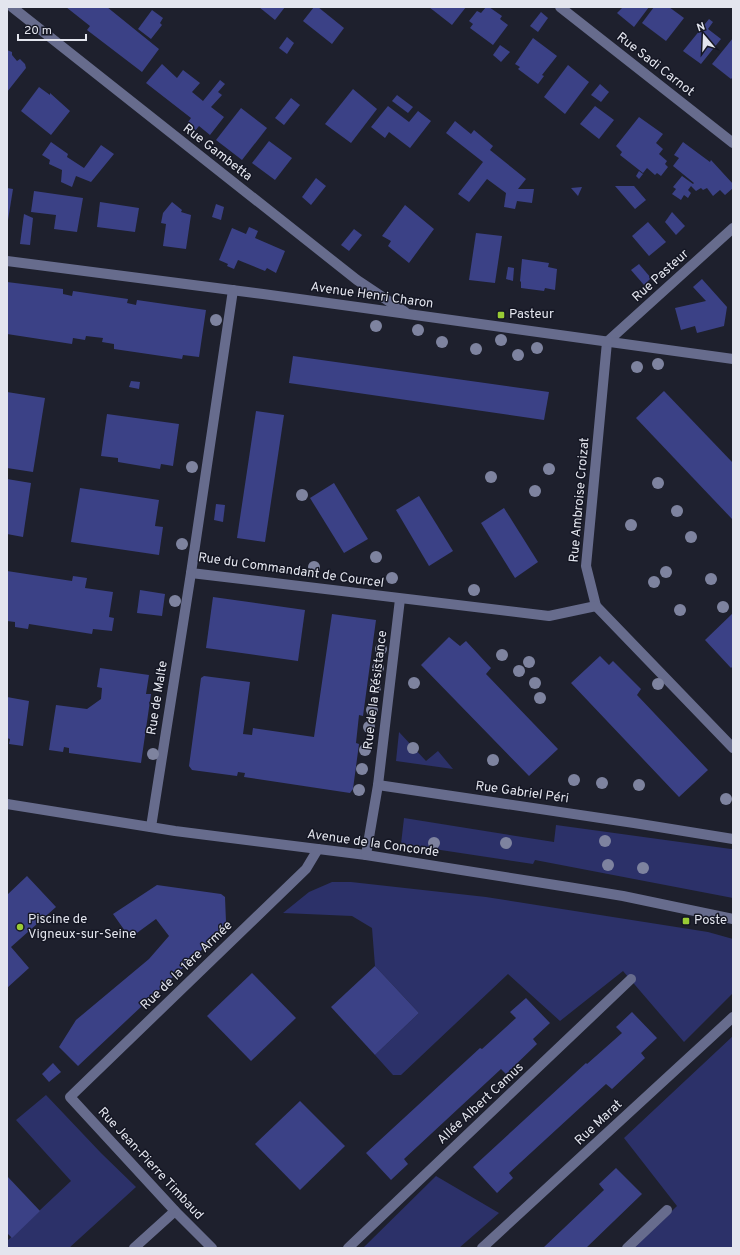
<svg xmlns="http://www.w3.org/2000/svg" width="740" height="1255" font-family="Overpass,sans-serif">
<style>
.green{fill:#2c3169}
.building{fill:#3b4186}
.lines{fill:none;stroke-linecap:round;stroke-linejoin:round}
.minor{stroke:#676c8d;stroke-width:10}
.tree{fill:#7e839f}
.poi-dot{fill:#99cb35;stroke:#151724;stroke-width:1.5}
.labels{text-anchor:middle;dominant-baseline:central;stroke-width:3;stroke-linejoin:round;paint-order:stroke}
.street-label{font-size:13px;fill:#e3e5ee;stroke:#151724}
.poi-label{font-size:13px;fill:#e3e5ee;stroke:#151724;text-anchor:start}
</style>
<rect width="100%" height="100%" fill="#1e202d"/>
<g class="green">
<path d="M399 732 426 761 438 751 453 769 396 761Z"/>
<path d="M404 818 554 842 556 825 731 849H733V898L535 860 533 864 401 844Z"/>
<path d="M332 882H351L486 897 708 932 733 939V993L684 1042 623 971 560 1021 508 974 401 1075H393L375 1055 419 1013 375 966 372 928 352 916 283 913 309 892Z"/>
<path d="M733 1036V1248H634L677 1206 624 1138Z"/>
<path d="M46 1095 101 1153 136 1187 69 1248H7V1241L71 1181 16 1120Z"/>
<path d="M436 1176 499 1213 459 1248H363Z"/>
</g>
<g class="building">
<path d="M66 7H107L159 49 142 72 87 30 90 26Z"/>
<path d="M259 7H285L275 20Z"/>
<path d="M314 7H318L344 28 332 44 303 21Z"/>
<path d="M429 7H466L452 25Z"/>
<path d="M486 7H489L502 16 500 19 508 25 493 45 470 28 473 24 469 21 477 11 481 13Z"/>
<path d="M623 7H649L634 27 617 13Z"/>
<path d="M654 7H669L684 18 666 41 642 23Z"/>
<path d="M152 10 163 18 160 23 162 25 151 39 138 29Z"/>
<path d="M541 12 548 18 538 32 530 26Z"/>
<path d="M709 19 713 22 708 29 721 39 701 64 683 51Z"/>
<path d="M287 37 294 43 287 54 279 48Z"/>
<path d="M533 38 557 56 542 75 544 76 538 84 518 69 520 67 515 64Z"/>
<path d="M733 38V77L731 79 712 64Z"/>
<path d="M500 45 510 52 501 62 493 55Z"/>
<path d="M7 50 12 52V55L17 61 20 59 25 64 26 68 7 92Z"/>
<path d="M162 64 177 78 183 70 200 83 192 92 203 101 220 80 225 84 218 92 222 95 211 107 224 117 210 135 199 126 195 131 186 125 191 118 146 83Z"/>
<path d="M568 65 589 82 565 114 544 97Z"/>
<path d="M600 84 609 92 601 102 591 95Z"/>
<path d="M39 87 50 95V93L70 111 51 135 21 111Z"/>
<path d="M353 89 377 109 351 143 325 124Z"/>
<path d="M397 95 413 107 408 113 392 101Z"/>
<path d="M291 98 300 105 284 125 275 118Z"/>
<path d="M388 106 409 122 418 111 431 121 410 148 389 132 385 138 371 127Z"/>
<path d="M595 106 614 120 599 139 580 124Z"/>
<path d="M241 108 267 128 242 160 216 140Z"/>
<path d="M639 117 663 134 656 143 663 149 659 154 667 161 665 164 668 167 661 176 657 173 655 175 647 168 643 173 620 155 622 152 616 146Z"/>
<path d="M455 121 471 134 474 130 493 146 490 150 526 179 518 189H534L532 203 517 201 515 209 504 207 506 193 487 179 469 202 458 194 483 162 446 133Z"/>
<path d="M269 141 292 158 275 180 252 163Z"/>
<path d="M51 142 68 154 67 157 84 168 101 145 114 154 91 182 76 176 72 187 61 182 62 170 49 164 50 160 42 155Z"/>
<path d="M683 142 710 162 711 160 733 184V188L725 195 720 190 713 196 707 188 703 190 701 188 696 191 691 186 688 190 691 193 688 198 684 195 681 200 672 194 676 189 673 187 682 176 693 184 694 183 673 166 679 158 674 155Z"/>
<path d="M639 171 643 174 639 179 636 176Z"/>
<path d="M316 178 326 186 311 205 302 197Z"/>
<path d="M615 186H634L646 200 635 209Z"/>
<path d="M582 187 578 196 571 188Z"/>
<path d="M7 188 13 189 8 220H7Z"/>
<path d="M34 191 83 198 77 232 54 229 56 215 31 212Z"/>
<path d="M100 202 139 208 135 232 97 227Z"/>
<path d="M172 202 182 210 181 212 191 215 186 249 163 246 166 224 161 223 163 213Z"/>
<path d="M216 204 224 207 221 220 212 217Z"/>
<path d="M405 205 434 229 409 263 388 246 391 241 382 236Z"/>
<path d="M672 212 685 226 676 235 665 222Z"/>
<path d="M24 214 33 218 30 245 20 244Z"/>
<path d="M648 222 666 242 649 256 632 236Z"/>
<path d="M249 227 258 231 255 238 285 251 276 273 267 268 265 271 238 260 234 269 227 266 228 264 219 260 232 228 246 234Z"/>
<path d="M354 229 362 235 349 251 341 245Z"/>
<path d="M476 233 502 236 495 283 469 280Z"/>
<path d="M522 259 549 263 548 267 557 269 555 290 545 288 544 291 521 288V282L520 281Z"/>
<path d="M639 264 651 278 644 285 631 270Z"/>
<path d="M508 267 514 268 513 281 506 279Z"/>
<path d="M702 279 727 307 724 326 697 333 695 326 681 330 675 308 706 301 693 287Z"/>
<path d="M7 282 63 289V294L72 296 73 291 128 299 127 303 136 305 137 300 206 310 199 357 183 355 182 359 114 349V344L102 342 103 338 86 336 85 340 73 338 72 344 7 334Z"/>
<path d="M293 356 549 392 544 420 289 383Z"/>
<path d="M131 381 140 382 139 389 129 387Z"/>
<path d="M664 391 733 463V520L636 418Z"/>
<path d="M7 392 45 398 33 472 7 468Z"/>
<path d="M256 411 284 415 265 542 237 538Z"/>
<path d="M107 414 179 424 173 466 161 464 160 469 118 462V458L101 456Z"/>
<path d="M7 479 31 483 23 537 7 534Z"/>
<path d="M334 483 368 539 344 553 310 498Z"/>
<path d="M80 488 159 500 155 526 163 527 159 555 71 542Z"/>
<path d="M419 496 453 551 429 566 396 510Z"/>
<path d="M216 504 225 505 223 522 214 520Z"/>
<path d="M504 508 538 562 515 578 481 523Z"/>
<path d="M7 571 72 581 73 576 87 578 85 588 113 592 109 617 114 618 112 631 93 629 92 634 29 624 28 629 15 627V622L7 621Z"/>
<path d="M140 590 165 594 162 616 137 613Z"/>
<path d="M213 597 305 610 298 661 206 648Z"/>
<path d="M733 613V666L731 668 705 640Z"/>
<path d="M332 614 376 620 363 716 359 715 356 743 359 744 353 789 350 793 244 777 245 773 238 772 237 776 192 770 189 766 201 678 204 676 250 682 243 734 252 735 253 728 314 737Z"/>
<path d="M449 637 460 646 466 641 491 668 486 674 558 749 529 776 421 665Z"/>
<path d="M600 656 609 665 613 661 641 689 637 695 708 770 679 797 571 683Z"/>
<path d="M100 668 149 675 146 694H151L141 763 69 753V748L64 747 63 752 49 750 56 705 87 709 101 699 102 688 97 687Z"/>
<path d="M7 697 29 701 23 746 9 744 10 739 7 738Z"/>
<path d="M27 876 56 907 11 947 29 968 7 988V895Z"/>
<path d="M157 885 221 894 225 897 226 922 224 929 78 1066 59 1047 76 1020 149 959 169 936 156 919 130 938 113 914Z"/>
<path d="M375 966 419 1013 375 1055 331 1007Z"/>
<path d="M252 973 296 1018 251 1061 207 1016Z"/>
<path d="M526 998 550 1023 533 1039 537 1044 506 1074 501 1069 404 1159 408 1164 391 1180 366 1153 480 1048 482 1049 516 1018 510 1012Z"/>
<path d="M632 1012 657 1038 641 1053 645 1058 612 1089 606 1084 509 1173 513 1178 497 1193 473 1167 586 1063 587 1064 622 1033 616 1027Z"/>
<path d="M53 1063 61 1072 49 1082 42 1074Z"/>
<path d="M300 1101 345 1146 300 1190 255 1144Z"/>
<path d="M616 1168 642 1194 586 1248H543L604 1190 599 1184Z"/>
<path d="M7 1176 40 1211 12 1238 7 1233Z"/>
</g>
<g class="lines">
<g class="minor">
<path d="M12 7 357 280 405 312"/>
<path d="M560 7 733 143"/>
<path d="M733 228 607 342 586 566 596 606 733 748"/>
<path d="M7 261 263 294 733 359"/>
<path d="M233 290 191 573 549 616 596 606"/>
<path d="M378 785 400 599"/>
<path d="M7 804 175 831 366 855 568 887 623 896 733 919"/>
<path d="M151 827 191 573"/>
<path d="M366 855 378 785 634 823 733 839"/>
<path d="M134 1248 175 1211"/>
<path d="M212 1248 175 1211 70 1097 306 869 318 849"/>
<path d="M348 1248 631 979"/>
<path d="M482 1248 733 1017"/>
<path d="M627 1248 667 1210"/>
</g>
</g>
<g class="tree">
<circle cx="216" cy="320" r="6"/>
<circle cx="376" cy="326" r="6"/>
<circle cx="418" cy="330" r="6"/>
<circle cx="501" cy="340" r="6"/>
<circle cx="442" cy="342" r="6"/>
<circle cx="537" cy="348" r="6"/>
<circle cx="476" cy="349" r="6"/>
<circle cx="518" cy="355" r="6"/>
<circle cx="658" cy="364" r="6"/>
<circle cx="637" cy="367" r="6"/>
<circle cx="192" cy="467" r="6"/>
<circle cx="549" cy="469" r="6"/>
<circle cx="491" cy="477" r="6"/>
<circle cx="658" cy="483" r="6"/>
<circle cx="535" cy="491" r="6"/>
<circle cx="302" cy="495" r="6"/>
<circle cx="677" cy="511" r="6"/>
<circle cx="631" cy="525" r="6"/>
<circle cx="691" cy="537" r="6"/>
<circle cx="182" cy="544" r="6"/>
<circle cx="376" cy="557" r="6"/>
<circle cx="314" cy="567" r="6"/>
<circle cx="666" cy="572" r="6"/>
<circle cx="392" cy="578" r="6"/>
<circle cx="711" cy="579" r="6"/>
<circle cx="654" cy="582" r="6"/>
<circle cx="474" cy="590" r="6"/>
<circle cx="175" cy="601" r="6"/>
<circle cx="723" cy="607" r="6"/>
<circle cx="680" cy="610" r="6"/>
<circle cx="381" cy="649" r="6"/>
<circle cx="502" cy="655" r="6"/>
<circle cx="529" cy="662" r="6"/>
<circle cx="378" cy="668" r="6"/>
<circle cx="519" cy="671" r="6"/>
<circle cx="414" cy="683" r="6"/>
<circle cx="535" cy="683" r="6"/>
<circle cx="658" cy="684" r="6"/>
<circle cx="375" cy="688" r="6"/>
<circle cx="540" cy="698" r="6"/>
<circle cx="372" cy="710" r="6"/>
<circle cx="369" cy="727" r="6"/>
<circle cx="413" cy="748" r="6"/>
<circle cx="365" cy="750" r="6"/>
<circle cx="153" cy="754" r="6"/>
<circle cx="493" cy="760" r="6"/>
<circle cx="362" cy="769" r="6"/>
<circle cx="574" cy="780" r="6"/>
<circle cx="602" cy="783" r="6"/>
<circle cx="639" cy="785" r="6"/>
<circle cx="359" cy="790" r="6"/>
<circle cx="726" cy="799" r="6"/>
<circle cx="605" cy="841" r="6"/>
<circle cx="434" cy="843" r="6"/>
<circle cx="506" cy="843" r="6"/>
<circle cx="608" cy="865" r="6"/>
<circle cx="643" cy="868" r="6"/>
</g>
<g class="poi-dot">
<rect x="497" y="311" width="8" height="8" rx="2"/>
<rect x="682" y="917" width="8" height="8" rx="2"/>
<circle cx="20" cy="927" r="4"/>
</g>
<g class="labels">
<g class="street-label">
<text transform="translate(655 65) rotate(38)">Rue Sadi Carnot</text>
<text transform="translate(217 153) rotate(38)">Rue Gambetta</text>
<text transform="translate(661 276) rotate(-42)">Rue Pasteur</text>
<text transform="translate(372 296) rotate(8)">Avenue Henri Charon</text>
<text transform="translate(580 500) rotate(-85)">Rue Ambroise Croizat</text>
<text transform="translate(291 571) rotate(8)">Rue du Commandant de Courcel</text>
<text transform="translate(376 690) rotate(-83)">Rue de la Résistance</text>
<text transform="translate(158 698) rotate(-81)">Rue de Malte</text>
<text transform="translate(522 793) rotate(8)">Rue Gabriel Péri</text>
<text transform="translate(373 844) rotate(8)">Avenue de la Concorde</text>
<text transform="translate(187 966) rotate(-44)">Rue de la 1ère Armée</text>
<text transform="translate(481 1104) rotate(-43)">Allée Albert Camus</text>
<text transform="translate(599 1123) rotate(-43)">Rue Marat</text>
<text transform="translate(150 1164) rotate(47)">Rue Jean-Pierre Timbaud</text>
</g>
<g class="poi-label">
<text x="509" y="315">Pasteur</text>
<text x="28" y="920">Piscine de<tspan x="28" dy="15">Vigneux-sur-Seine</tspan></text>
<text x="694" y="921">Poste</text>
</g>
</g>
<rect width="740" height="1255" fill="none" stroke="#e3e5ee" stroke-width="16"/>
<g transform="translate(704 36) rotate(341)" stroke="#151724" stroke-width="3" paint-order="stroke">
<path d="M0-3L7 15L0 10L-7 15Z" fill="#e3e5ee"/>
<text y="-6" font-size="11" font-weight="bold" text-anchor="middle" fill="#e3e5ee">N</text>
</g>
<path d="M18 34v6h68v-6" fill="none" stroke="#e3e5ee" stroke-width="2"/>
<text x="24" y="34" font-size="12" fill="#e3e5ee" stroke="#151724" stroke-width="3" paint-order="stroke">20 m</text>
</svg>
